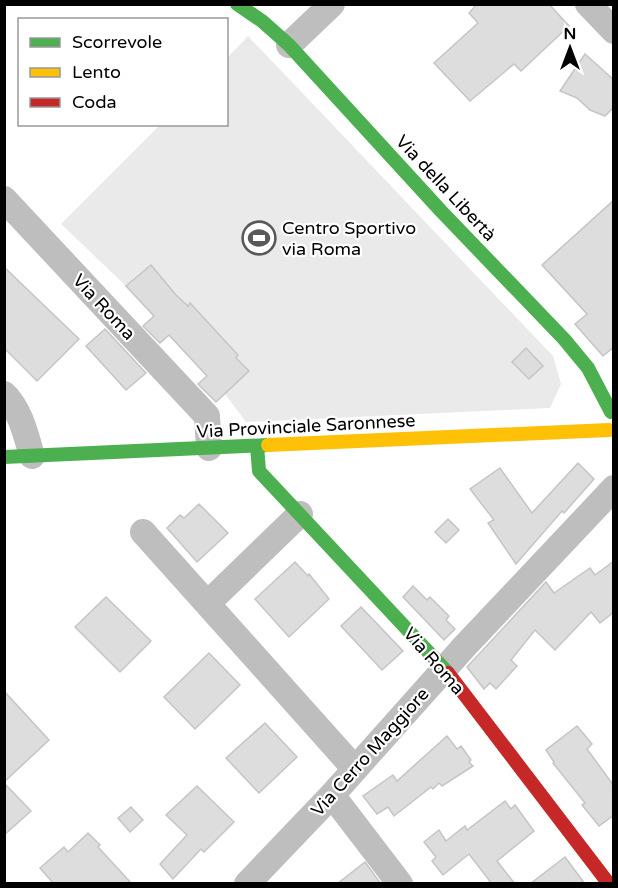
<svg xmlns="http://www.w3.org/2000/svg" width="618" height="888" font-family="'Varela Round',sans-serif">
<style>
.green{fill:#eaeaea}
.building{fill:#ddd;stroke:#c5c5c5;stroke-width:1.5}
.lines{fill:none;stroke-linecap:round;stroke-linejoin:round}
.street{stroke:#bebebe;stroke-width:26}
.fast{stroke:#4caf50;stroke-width:14}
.slow{stroke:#ffc107;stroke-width:14}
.jam{stroke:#c62828;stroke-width:14}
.labels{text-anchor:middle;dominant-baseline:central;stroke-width:4.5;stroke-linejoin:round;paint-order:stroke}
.street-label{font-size:18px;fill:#000;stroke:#fff}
.poi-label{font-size:18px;fill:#000;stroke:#fff;text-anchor:start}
</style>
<rect width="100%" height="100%" fill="#fff"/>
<path class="green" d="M248 36 553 356 561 384 550 408 246 422 225 394 216 402 198 384 207 375 169 336 161 343 145 325 153 316 126 286 61 224 160 125 226 124 227 58Z"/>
<g class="building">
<path d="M477 4H549L569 26 521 71 514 64 470 101 434 63 478 23 469 13Z"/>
<path d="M585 54 614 80V107L605 116 590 110 577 98 560 91Z"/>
<path d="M614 200V347L603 356 575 324 587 314 542 265Z"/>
<path d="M151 265 176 295 188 306 190 303 238 355 236 358 249 371 216 402 198 384 207 376 169 335 160 343 143 326 154 316 126 286Z"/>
<path d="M4 267 79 339 37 381 4 348Z"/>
<path d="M105 329 146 373 126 390 86 346Z"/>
<path d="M526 348 543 366 529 379 512 362Z"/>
<path d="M578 463 594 479 564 513 562 511 516 564 488 523 494 520 470 489 500 468 532 513Z"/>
<path d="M199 504 228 533 197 562 167 528 180 515 184 518Z"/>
<path d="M448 519 459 530 446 543 435 532Z"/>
<path d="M614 561V612L600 623 591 612 555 650 535 630 511 660 517 666 496 689 490 683 484 689 467 667 546 582 554 593 590 568 595 575Z"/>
<path d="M295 562 308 576 309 574 329 599 289 637 255 599Z"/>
<path d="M413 586 427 600 430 597 449 616 446 620 455 629 444 640 403 597Z"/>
<path d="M106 597 151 641 120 672 75 627Z"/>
<path d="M361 607 403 651 382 670 341 626Z"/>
<path d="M209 653 240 685 195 729 164 697Z"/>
<path d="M4 691 49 740 4 782Z"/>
<path d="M265 723 297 757 259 793 226 758Z"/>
<path d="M577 726 592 744 587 749 614 786V815L599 826 582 805 585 803 553 763 554 762 546 750Z"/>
<path d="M447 736 457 749 461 746 471 760 469 762 473 766 442 786 439 783 433 789 431 787 394 816 388 807 377 814 363 796 393 775 397 781Z"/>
<path d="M4 783 31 811 4 835Z"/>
<path d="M197 786 234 822 204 852 201 849 173 879 160 864 187 835 166 815Z"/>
<path d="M505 801 511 809 515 805 534 831 497 861 515 884H492L469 854 443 875 432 861 436 857 424 842 439 830 446 841 465 826 467 830Z"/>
<path d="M131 807 143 820 130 832 118 818Z"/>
<path d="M88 833 100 845 98 847 132 884H54L40 868 64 847 68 852Z"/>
<path d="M565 857 585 884H530Z"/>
<path d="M365 862 381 884H337Z"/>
</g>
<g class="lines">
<g class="street">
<path d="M588 4 614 31"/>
<path d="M289 45 332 4"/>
<path d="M4 199 207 416 209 448"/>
<path d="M4 394C20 409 26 435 32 456"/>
<path d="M143 532 355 769"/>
<path d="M208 603 300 514"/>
<path d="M332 795 400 884"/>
<path d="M247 884 332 795 464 647 614 488"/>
</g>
<g class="fast">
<path d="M237 4 262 21 289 45 441 211 564 339 588 368 611 412"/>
<path d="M257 446 259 471 448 673"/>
<path d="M4 457 268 445"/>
</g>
<path class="slow" d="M268 445 609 430"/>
<path class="jam" d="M448 673 609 884"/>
</g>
<defs>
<symbol id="stadium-ring" viewBox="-11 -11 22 22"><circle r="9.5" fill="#fff" stroke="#595959" stroke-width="1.5"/><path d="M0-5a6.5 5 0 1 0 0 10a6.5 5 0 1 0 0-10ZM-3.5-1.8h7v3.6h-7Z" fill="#595959"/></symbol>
</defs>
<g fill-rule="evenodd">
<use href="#stadium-ring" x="240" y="219" width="38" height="38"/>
</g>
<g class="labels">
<g class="street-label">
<text transform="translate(446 188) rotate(47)">Via della Libertà</text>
<text transform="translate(104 307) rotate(47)">Via Roma</text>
<text transform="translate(306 426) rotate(-3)">Via Provinciale Saronnese</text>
<text transform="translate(434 661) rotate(49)">Via Roma</text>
<text transform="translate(370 752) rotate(-48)">Via Cerro Maggiore</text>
</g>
<g class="poi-label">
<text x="282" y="228">Centro Sportivo<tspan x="282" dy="21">via Roma</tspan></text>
</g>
</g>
<rect width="618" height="888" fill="none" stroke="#000000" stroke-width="12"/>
<rect x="18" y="18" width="210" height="108" fill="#ffffff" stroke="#999999" stroke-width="1.5"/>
<rect x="30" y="38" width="30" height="9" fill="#4caf50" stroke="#999999" stroke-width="1.5"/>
<text x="72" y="48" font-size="18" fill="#000000">Scorrevole</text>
<rect x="30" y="68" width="30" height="9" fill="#ffc107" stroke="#999999" stroke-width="1.5"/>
<text x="72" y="78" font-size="18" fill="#000000">Lento</text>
<rect x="30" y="98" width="30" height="9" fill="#c62828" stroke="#999999" stroke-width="1.5"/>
<text x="72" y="108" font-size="18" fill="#000000">Coda</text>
<g transform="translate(570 48)" stroke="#ffffff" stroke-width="4.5" paint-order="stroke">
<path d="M0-4.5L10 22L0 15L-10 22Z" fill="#000000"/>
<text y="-9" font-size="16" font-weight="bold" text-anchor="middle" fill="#000000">N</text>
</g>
</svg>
